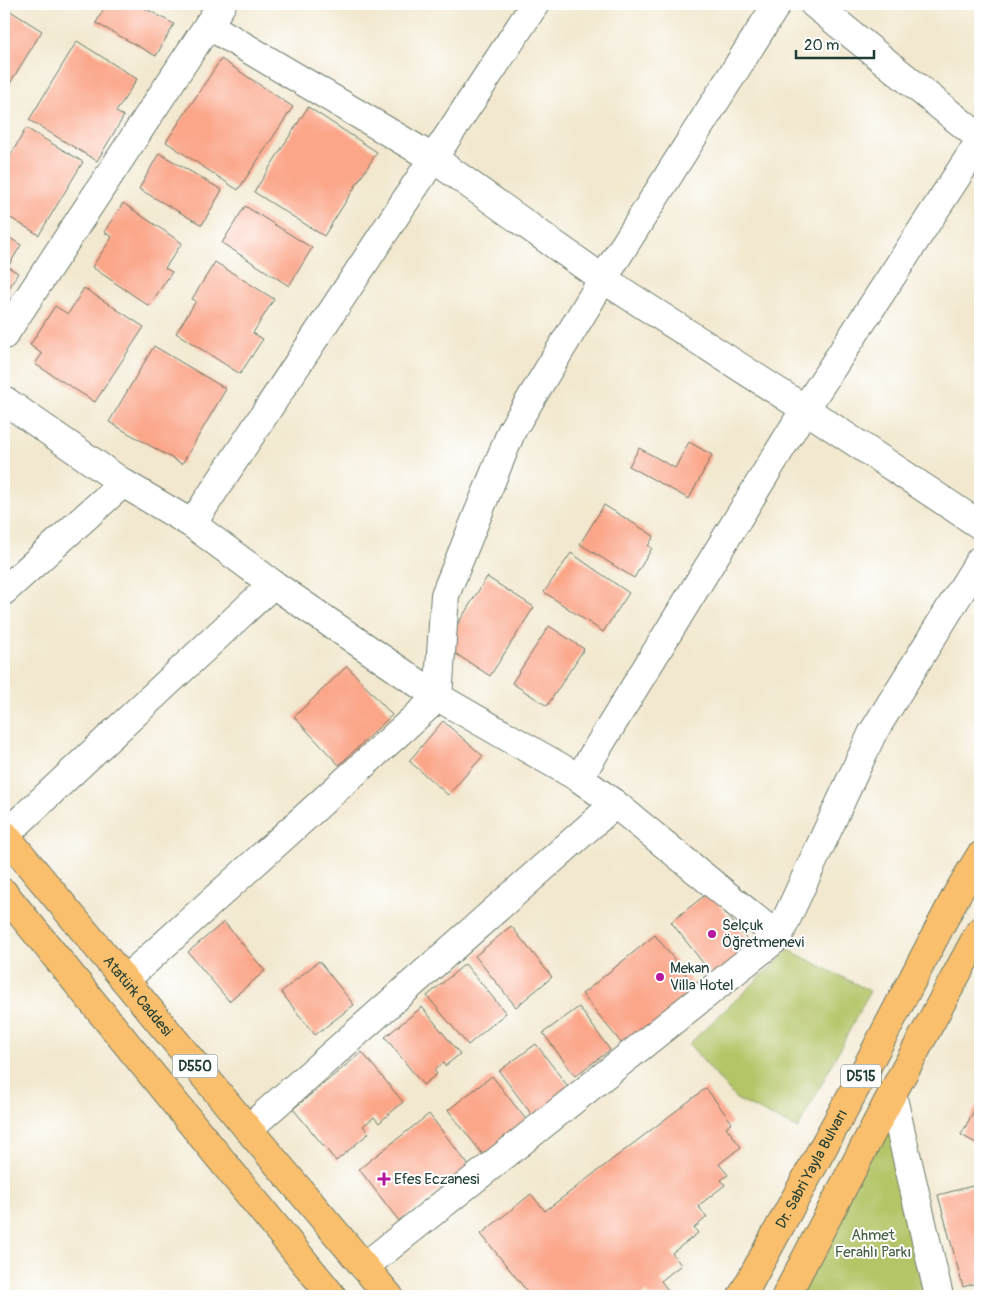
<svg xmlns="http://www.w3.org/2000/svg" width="984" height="1300" font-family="Pangolin,sans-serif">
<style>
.green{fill:#b4c568;stroke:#6a814e}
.building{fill:#fba689}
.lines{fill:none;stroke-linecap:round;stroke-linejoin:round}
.street-casing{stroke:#69796a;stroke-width:30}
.highway-casing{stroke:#69796a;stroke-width:30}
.street{stroke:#fff;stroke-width:28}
.highway{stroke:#f9bf6d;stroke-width:28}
.poi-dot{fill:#b5179e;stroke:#fff;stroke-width:2}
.labels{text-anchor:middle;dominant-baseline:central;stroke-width:4;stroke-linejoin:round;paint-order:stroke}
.shield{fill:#fff;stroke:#627771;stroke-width:1}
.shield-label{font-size:14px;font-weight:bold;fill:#1f3d34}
.poi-label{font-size:15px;fill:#1f3d34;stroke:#fff;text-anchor:start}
.street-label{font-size:15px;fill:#1f3d34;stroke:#fff}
.park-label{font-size:15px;fill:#445f41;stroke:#fff}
</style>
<rect width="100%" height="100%" fill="#fff"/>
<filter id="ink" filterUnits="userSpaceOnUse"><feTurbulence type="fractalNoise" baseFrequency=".02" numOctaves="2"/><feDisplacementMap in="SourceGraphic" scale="10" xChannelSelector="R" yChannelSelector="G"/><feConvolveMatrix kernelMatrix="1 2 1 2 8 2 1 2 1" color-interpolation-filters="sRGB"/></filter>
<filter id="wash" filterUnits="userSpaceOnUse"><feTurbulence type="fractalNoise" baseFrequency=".0096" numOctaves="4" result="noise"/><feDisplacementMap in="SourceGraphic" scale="20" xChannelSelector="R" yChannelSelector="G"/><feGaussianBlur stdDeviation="1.12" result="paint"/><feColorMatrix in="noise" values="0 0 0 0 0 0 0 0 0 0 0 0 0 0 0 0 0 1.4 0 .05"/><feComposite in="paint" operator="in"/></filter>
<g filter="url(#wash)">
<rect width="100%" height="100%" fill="#f2e8cf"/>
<g class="green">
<path d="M789 950 870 991 798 1129 736 1099 689 1044Z"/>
<path d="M892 1094 939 1296H786Z"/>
</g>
<g id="blocks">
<g class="building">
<path d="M106 4H137L174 24 156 56 96 23Z"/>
<path d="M4 7 42 31 4 93Z"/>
<path d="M77 41 137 79 116 112 124 116 97 161 29 120Z"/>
<path d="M221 59 293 107 238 190 166 142Z"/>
<path d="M308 107 377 152 324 236 254 192Z"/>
<path d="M26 128 83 162 39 235 4 214V167Z"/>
<path d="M159 153 222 190 202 225 139 189Z"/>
<path d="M123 203 182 243 165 268 172 272 149 306 92 267 112 237 104 232Z"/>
<path d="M245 206 312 248 289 286 222 243Z"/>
<path d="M4 234 21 245 8 267 18 273 4 297Z"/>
<path d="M215 262 274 299 253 333 263 339 240 374 176 333 196 301 192 299Z"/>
<path d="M84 288 144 327 95 402 35 364 42 354 30 345 55 306 68 314Z"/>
<path d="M154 346 226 389 182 464 109 422Z"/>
<path d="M689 442 712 455 689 499 629 466 639 448 675 468Z"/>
<path d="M604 505 654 536 648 546 652 548 634 578 580 544Z"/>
<path d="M571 553 629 593 603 632 544 592Z"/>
<path d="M487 577 534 607 490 676 444 646Z"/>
<path d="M549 626 584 649 547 706 512 683Z"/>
<path d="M347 666 392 715 339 765 294 717Z"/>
<path d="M443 721 483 756 448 795 409 761Z"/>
<path d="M709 892 752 946 714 977 671 922Z"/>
<path d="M224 922 265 971 229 1001 188 952Z"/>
<path d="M511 926 552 977 516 1007 475 956Z"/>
<path d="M655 935 699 991 626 1049 582 994Z"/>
<path d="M319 961 354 1005 315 1035 281 992Z"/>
<path d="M465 964 506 1013 468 1045 427 996Z"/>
<path d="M422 1007 460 1054 445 1066 443 1063 434 1070 437 1074 423 1085 385 1037Z"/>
<path d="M579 1007 610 1050 575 1076 543 1033Z"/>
<path d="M536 1044 572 1092 535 1119 499 1071Z"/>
<path d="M362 1052 403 1102 379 1123 374 1117 363 1126 369 1133 336 1161 293 1109Z"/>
<path d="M492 1076 528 1122 484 1156 448 1110Z"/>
<path d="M706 1088 732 1123 726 1127 741 1147 719 1164 728 1175 721 1180 725 1185 698 1206 707 1217 694 1228 698 1233 672 1253 681 1265 661 1281 671 1294 668 1296H649L646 1292 641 1296H531L481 1234 531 1194 545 1211Z"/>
<path d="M980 1099V1145L961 1135Z"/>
<path d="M429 1114 470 1167 399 1221 359 1169Z"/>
<path d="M980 1184V1282L963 1287 938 1195Z"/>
</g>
</g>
</g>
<g filter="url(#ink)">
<use href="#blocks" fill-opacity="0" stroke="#69796a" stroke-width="1"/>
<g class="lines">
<defs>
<g id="street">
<path d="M814 4 980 138"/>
<path d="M208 25 434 159 603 279 805 409 980 525"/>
<path d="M4 335 222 4"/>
<path d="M4 400 123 483 192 524 273 584 438 697 579 778 615 804 778 937 364 1267"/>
<path d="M192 524 535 4"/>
<path d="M4 591 123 483"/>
<path d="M579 778 805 409 980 141"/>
<path d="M5 835 273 584"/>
<path d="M778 937 872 734 980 560"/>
<path d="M125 980 438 697 445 595 512 430 603 279 777 4"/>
<path d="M892 1094 939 1296"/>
<path d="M248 1129 615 804"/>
</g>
<g id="highway">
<path id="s1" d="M4 834 248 1129 389 1296"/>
<path d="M4 893 332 1296"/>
<path id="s2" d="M742 1296 862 1076 956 896 980 856"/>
<path d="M786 1296 892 1094 980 931"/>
</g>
</defs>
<use href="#street" class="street-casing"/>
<use href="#highway" class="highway-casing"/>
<use href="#street" class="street"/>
<use href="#highway" class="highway"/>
</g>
</g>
<g class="poi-dot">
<circle cx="712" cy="934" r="5"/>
<circle cx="660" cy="977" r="5"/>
<path d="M381.5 1171.5h5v5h5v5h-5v5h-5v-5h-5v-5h5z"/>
</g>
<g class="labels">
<g class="shield">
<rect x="172.5" y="1054.5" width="45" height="23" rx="4"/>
<rect x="841" y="1064.5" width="40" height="23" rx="4"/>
</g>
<g class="shield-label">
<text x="195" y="1066">D550</text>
<text x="861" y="1076">D515</text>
</g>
<g class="poi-label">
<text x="722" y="925">Selçuk<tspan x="722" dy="17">Öğretmenevi</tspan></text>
<text x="670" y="968">Mekan<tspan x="670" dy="17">Villa Hotel</tspan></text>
<text x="394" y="1179">Efes Eczanesi</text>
</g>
<g class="street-label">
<text stroke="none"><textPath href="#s1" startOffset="210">Atatürk Caddesi</textPath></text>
<text stroke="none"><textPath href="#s2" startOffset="145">Dr. Sabri Yayla Bulvarı</textPath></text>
</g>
<g class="park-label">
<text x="873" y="1235">Ahmet<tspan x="873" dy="17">Ferahlı Parkı</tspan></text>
</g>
</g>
<rect width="984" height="1300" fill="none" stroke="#fff" stroke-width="20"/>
<path d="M796 50v8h78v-8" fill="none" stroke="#1f3d34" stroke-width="2.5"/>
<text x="804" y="50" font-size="15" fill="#1f3d34" stroke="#ffffff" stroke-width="4" paint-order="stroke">20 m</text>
</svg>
